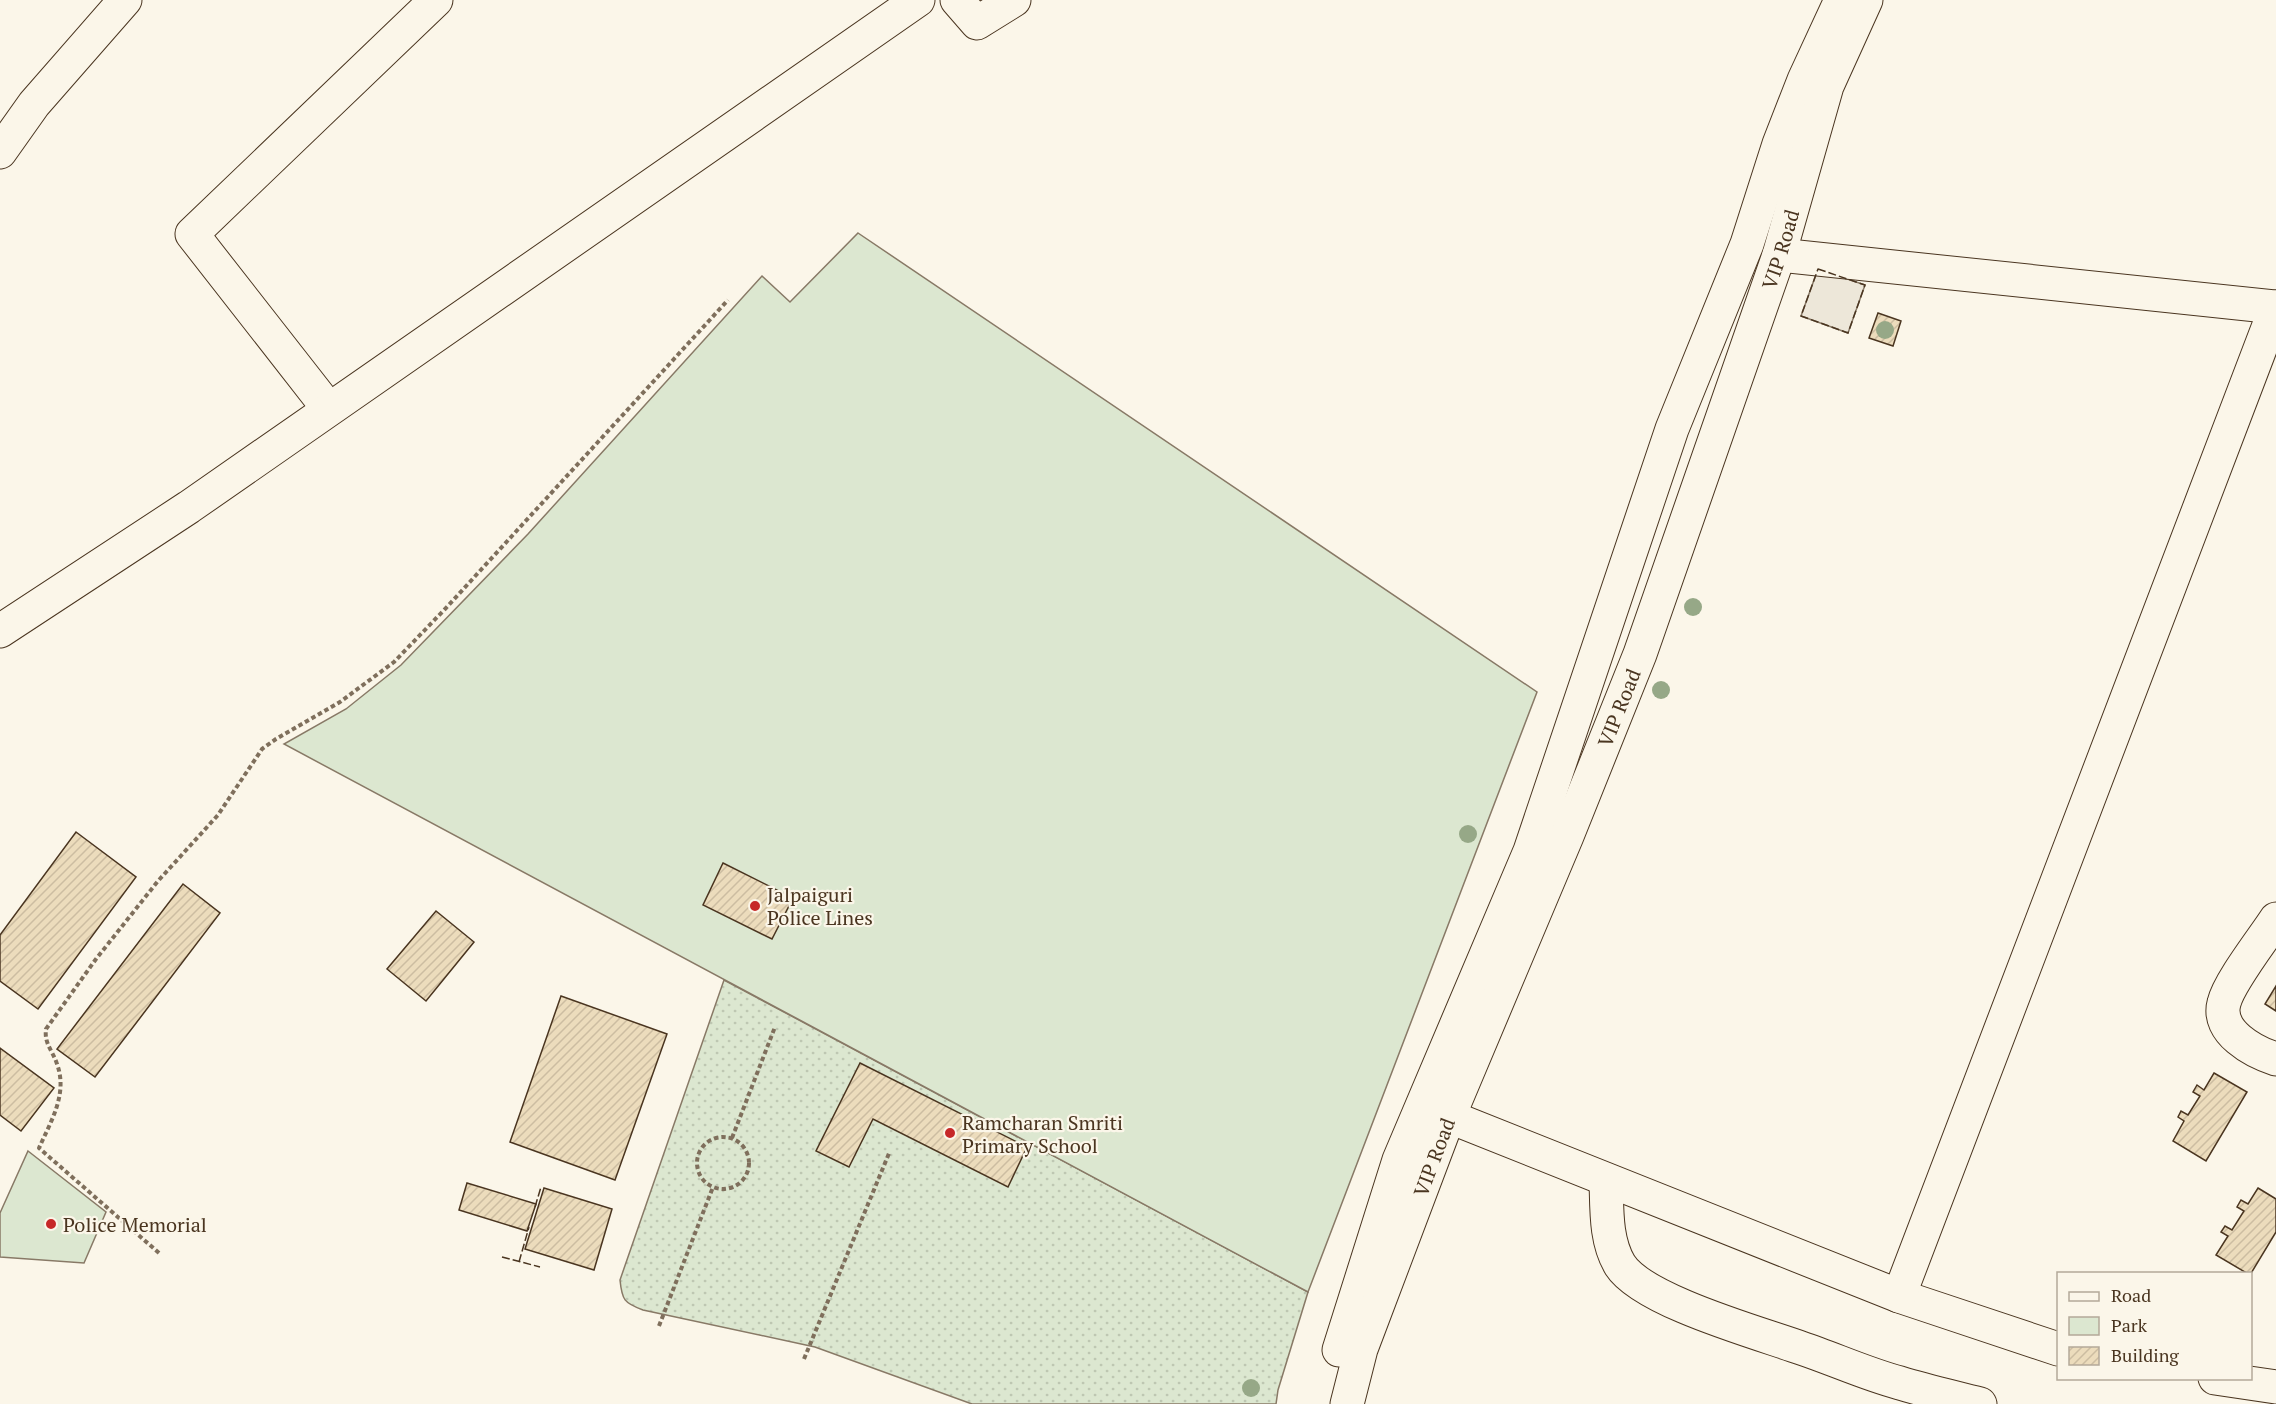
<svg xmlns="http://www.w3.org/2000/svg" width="2276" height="1404" font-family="'PT Serif',serif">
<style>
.grass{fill:url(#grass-dots);stroke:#887966;stroke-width:1.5}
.green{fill:#dce7d0;stroke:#887966;stroke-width:1.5}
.parking{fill:#ede7d9;stroke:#887966;stroke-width:1.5}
.building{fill:url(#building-hatch);stroke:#4a3520;stroke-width:1.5}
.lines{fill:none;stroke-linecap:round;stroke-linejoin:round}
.minor-casing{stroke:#4a3520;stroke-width:35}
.path{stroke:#7f6f5c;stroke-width:4;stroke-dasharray:4.5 3;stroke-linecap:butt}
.minor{stroke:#fbf6e9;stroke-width:33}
.fence{stroke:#4a3520;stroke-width:1.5;stroke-dasharray:8 3;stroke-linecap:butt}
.tree{fill:#96a887}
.poi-dot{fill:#c62828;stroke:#fbf6e9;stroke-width:2}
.labels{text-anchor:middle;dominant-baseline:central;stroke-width:4.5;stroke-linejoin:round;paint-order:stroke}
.street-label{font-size:20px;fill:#4a3520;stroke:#fbf6e9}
.poi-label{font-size:20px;fill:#4a3520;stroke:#fbf6e9;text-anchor:start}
</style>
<defs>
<pattern id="grass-dots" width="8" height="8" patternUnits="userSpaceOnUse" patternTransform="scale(1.5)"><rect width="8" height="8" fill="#dce7d0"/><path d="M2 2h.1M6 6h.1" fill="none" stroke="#bec7b2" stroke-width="1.8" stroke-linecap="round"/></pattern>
<pattern id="building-hatch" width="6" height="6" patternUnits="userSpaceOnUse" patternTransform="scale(1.5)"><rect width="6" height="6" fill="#ecdcbc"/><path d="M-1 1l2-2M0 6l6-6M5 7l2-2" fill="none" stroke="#ccbda1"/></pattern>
</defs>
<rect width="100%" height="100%" fill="#fbf6e9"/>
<path class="grass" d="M724 980 1308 1292 1278 1390 1276 1404H972L815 1347 643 1310C624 1303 622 1300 620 1280Z"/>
<g class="green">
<path d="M858 233 1537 692 1308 1292 284 744 346 709 401 665 528 534 762 276 790 302Z"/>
<path d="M28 1151 106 1212 84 1263 0 1257V1213Z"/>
</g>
<path class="parking" d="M1818 269 1865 285 1848 333 1801 316Z"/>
<g class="building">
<path d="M1878 313 1901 321 1893 346 1869 338Z"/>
<path d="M76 832 136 877 38 1009 0 981V935Z"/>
<path d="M723 863 793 898 772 939 703 905Z"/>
<path d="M183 884 220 913 95 1077 57 1049Z"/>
<path d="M436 911 474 942 426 1001 387 969Z"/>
<path d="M2276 986V1011L2265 1004Z"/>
<path d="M561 996 667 1034 615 1180 510 1142Z"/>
<path d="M0 1048 54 1088 21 1131 0 1115Z"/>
<path d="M860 1063 1027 1147 1008 1187 873 1119 849 1167 816 1151Z"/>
<path d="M2214 1073 2247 1092 2206 1161 2173 1141 2184 1121 2178 1117 2181 1111 2188 1115 2200 1096 2193 1092 2197 1085 2204 1090Z"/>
<path d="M467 1183 536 1204 527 1231 459 1210Z"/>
<path d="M544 1188 612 1209 594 1270 525 1249Z"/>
<path d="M2258 1188 2276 1199V1232L2250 1275 2216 1255 2228 1236 2221 1232 2225 1226 2232 1230 2244 1211 2237 1207 2241 1200 2248 1204Z"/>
</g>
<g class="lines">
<defs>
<g id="minor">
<path d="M957 0 977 23 1014 0"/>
<path d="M0 152 34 104 125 0"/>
<path d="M1779 255 2276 307"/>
<path d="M328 408 192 234 436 0"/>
<path d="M0 631 189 507 918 0"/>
<path d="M2276 919C2263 939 2229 982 2224 1003 2216 1032 2254 1052 2276 1059"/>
<path d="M1430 1109 1899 1296 2058 1349"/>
<path d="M1606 1180C1607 1208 1605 1240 1620 1265 1643 1301 1759 1333 1801 1348 1834 1359 1866 1374 1900 1383 1926 1391 1953 1397 1980 1404"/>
<path d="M1899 1296 2276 307"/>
<path d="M1339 1350 1399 1160 1530 851 1672 429 1747 244 1779 144 1804 80 1841 0"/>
<path d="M2215 1378 2276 1387"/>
<path id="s1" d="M1347 1404 1361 1349 1449 1116 1567 836 1640 654 1779 255 1827 86 1866 0"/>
</g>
</defs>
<use href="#minor" class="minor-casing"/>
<g class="path">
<circle cx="723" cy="1163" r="26"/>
<path d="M732 1138 775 1027"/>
<path d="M159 1253 39 1148C51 1121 68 1094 57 1064 53 1051 44 1044 46 1029L96 959 158 881 218 815 262 749 276 739 340 702 394 662 446 608 728 300"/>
<path d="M659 1326 713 1187"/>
<path d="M804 1359 890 1151"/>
</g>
<use href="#minor" class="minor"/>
<g class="fence">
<path d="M1818 269 1865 285 1848 333 1801 316Z"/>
<path d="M535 1207 541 1187"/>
<path d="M502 1257 540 1267"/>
<path d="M519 1262 529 1227"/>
</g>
</g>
<g class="tree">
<circle cx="1885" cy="330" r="9"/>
<circle cx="1693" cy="607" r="9"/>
<circle cx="1661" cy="690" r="9"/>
<circle cx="1468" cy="834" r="9"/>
<circle cx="1251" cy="1388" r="9"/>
</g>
<g class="poi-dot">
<circle cx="755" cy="906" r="6"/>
<circle cx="950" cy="1133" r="6"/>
<circle cx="51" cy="1224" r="6"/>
</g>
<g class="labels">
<g class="street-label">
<text stroke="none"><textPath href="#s1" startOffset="1234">VIP Road</textPath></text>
<text stroke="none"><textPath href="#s1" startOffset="748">VIP Road</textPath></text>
<text stroke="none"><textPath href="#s1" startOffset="262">VIP Road</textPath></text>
</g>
<g class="poi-label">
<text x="767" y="894">Jalpaiguri<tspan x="767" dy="23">Police Lines</tspan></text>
<text x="962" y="1122">Ramcharan Smriti<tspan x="962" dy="23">Primary School</tspan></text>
<text x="63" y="1224">Police Memorial</text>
</g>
</g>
<rect x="2057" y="1272" width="195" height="108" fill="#fbf6e9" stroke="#b4a999" stroke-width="1.5"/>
<rect x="2069" y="1292" width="30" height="9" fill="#fbf6e9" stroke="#b4a999" stroke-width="1.5"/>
<text x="2111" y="1302" font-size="18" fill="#4a3520">Road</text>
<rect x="2069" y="1317" width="30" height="18" fill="#dce7d0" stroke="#b4a999" stroke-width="1.5"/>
<text x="2111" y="1332" font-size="18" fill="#4a3520">Park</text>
<rect x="2069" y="1347" width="30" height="18" fill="url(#building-hatch)" stroke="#b4a999" stroke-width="1.5"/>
<text x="2111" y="1362" font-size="18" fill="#4a3520">Building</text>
</svg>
